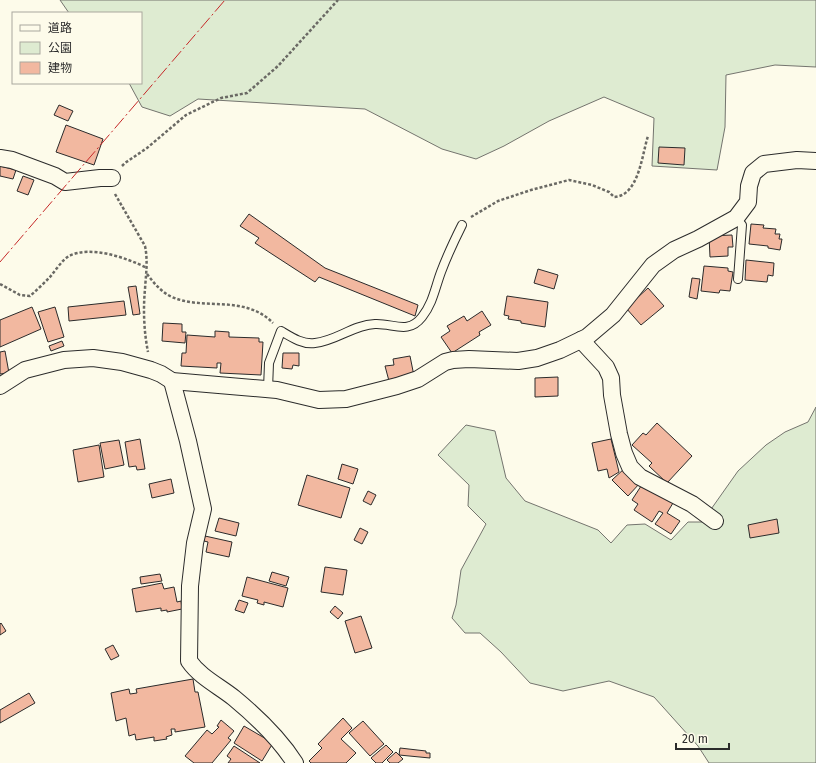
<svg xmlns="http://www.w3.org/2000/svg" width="816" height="763" font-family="'Fira Sans','Noto Sans JP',sans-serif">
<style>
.green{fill:#deebd1;stroke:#74746e}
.building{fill:#f2b8a0;stroke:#2b2b2b}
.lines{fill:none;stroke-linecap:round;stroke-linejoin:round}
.lane-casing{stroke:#2b2b2b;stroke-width:10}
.street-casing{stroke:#2b2b2b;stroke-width:18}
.path{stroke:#6a6964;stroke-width:2.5;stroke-dasharray:3 2;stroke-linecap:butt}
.lane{stroke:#fdfbea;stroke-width:8}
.street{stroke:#fdfbea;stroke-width:16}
.power{stroke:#c62828;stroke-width:1;stroke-dasharray:14 3 2 3;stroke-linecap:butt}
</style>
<rect width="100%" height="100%" fill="#fdfbea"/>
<g class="green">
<path d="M60 0H816V67L775 65 726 75 725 127 717 170 652 166 654 118 604 97 549 121 504 146 476 159 442 149 365 109 198 99 170 116 142 107 129 83H141V13H69Z"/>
<path d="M816 407V763H709L698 746 654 697 609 681 563 691 530 683 501 652 480 633H465L452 618 456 605 461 570 486 524 468 506 469 485 438 455 466 425 495 431 506 478 525 501 598 530 611 543 627 525 645 524 671 540 688 522H702L738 471 766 445 785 432 808 422Z"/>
</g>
<g class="building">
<path d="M59 105 73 111 68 121 54 115Z"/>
<path d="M66 125 103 139 94 165 56 152Z"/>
<path d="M659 147 685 148 684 165 658 163Z"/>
<path d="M0 166 16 170 13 179 0 176Z"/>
<path d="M23 176 34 180 28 195 17 191Z"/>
<path d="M249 214 325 268 418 305 415 316 319 277 315 282 255 243 259 238 240 226Z"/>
<path d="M751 224 764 225 763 228 776 229 775 234H780L779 239H782L780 250 768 248V246L749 244Z"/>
<path d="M732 235 733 247H728V256L710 257 709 236Z"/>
<path d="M746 260 774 263 773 276 768 275 767 282 745 280Z"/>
<path d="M704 266 728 268V271L733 272 730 291 720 290 719 293 701 291Z"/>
<path d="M538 269 558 275 554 289 534 283Z"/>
<path d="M692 278 700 279 697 299 689 297Z"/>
<path d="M136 286 140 314 133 315 128 287Z"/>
<path d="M648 288 664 306 641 325 626 308Z"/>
<path d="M507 296 548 302 545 327 521 323V321L508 319 509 316 504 315Z"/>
<path d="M124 301 126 315 69 321 68 307Z"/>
<path d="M32 307 41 329 0 347V320Z"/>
<path d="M55 307 64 337 48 342 38 312Z"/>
<path d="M482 311 491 325 479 332 480 335 452 353 441 337 450 331 447 326 464 316 467 321Z"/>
<path d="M163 323 182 324V332H186L185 343 162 341Z"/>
<path d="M215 331 229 332V337L259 338V342H263L261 375 220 373 221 363H217V368L181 366 182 353H186L187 335 215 337Z"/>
<path d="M62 341 64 346 51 351 49 346Z"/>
<path d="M5 351 9 373 0 374V352Z"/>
<path d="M283 353H299V366L293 365 292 369 282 368Z"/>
<path d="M410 356 414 376 389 381 385 366 394 365 393 359Z"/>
<path d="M558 377V396L535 397V378Z"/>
<path d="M657 423 692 456 667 483 649 466 652 463 632 445 643 433 646 435Z"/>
<path d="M140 439 145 469 137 470 136 466 129 467 125 442Z"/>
<path d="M611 439 619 472 609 478 607 469 598 471 592 443Z"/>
<path d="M119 440 124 465 105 469 100 443Z"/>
<path d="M99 445 104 477 78 482 73 450Z"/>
<path d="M342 464 358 469 353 484 338 479Z"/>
<path d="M625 468 640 483 628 496 612 480Z"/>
<path d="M307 475 350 488 341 518 298 505Z"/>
<path d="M171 479 174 493 152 498 149 484Z"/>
<path d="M643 483 673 503 667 513 680 521 671 534 655 524 663 513 659 511 652 522 634 510 638 504 632 500Z"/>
<path d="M368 491 376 495 371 505 363 501Z"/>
<path d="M219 518 239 523 236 536 215 531Z"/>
<path d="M777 519 779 533 750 538 748 525Z"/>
<path d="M360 528 368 532 362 544 354 540Z"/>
<path d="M205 536 232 542 229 557 206 552 208 542 204 541Z"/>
<path d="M325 567 347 570 343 595 321 592Z"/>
<path d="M272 572 289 577 286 586 269 581Z"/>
<path d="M160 574 162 581 141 584 140 577Z"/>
<path d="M247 577 288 588 283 607 264 602V605L257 603 258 600 242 596Z"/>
<path d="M162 583 164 589 174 587 177 602 181 601 182 609 167 612V610L161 611V608L136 612 132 589Z"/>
<path d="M239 600 248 603 244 613 235 610Z"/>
<path d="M335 606 343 613 338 619 330 612Z"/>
<path d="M361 616 372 648 355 653 345 621Z"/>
<path d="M1 623 6 631 0 635V624Z"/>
<path d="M113 645 119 656 111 660 105 649Z"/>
<path d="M193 679 195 692H198L205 727 175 732V729H171L172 735 166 737 167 739 154 741V737L136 740 135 734 129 736 126 718 116 721 111 693 129 689 130 694 137 693 136 689Z"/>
<path d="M29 693 35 703 0 723V710Z"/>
<path d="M343 718 352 728 341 739 356 753 346 763H311L309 761 322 748 318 744Z"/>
<path d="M221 720 234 731 228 738 231 740 212 763H194L185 756 207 730 212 734 219 727 217 726Z"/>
<path d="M363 721 384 744 370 756 349 733Z"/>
<path d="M244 726 273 743 262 761 234 743Z"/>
<path d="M386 745 393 752 382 763H376L371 758Z"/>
<path d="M234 746 260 763H228L231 759 227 756Z"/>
<path d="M400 748 426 751V753H430V758L399 755Z"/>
<path d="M396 752 403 759 398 763H390L387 760Z"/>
</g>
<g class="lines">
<defs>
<g id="lane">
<path d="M736 218 742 225 738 279"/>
<path d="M268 389 269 363 281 331C291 337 303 345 315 343 336 341 353 325 375 324 393 323 408 335 422 317 433 303 435 288 441 272 447 256 454 241 462 225"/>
</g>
<g id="street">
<path d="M0 158 12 160 55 176 65 182 100 178H112"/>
<path d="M581 340 606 367 611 378 612 395 619 434 624 453 630 467 640 477 692 504 715 521"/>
<path d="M172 381 188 441 203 509 195 543 190 586 189 661C200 677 219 686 234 698 257 717 279 738 295 763"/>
<path d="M0 386 25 370 64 360 93 358 122 362 151 370 161 374 172 381 277 390 319 400 346 399 397 386 418 379 445 362 453 360 469 359 518 361 537 358 560 350 587 337 613 315 653 265 674 250 698 239 736 218 748 202 749 186 753 173 764 164 797 160 816 161"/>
</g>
</defs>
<use href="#lane" class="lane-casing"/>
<use href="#street" class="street-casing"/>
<g class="path">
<path d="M122 166 125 163 147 148 186 115 221 98 247 93 278 66 338 0"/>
<path d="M115 194 145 246C148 260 146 274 145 289 143 310 144 332 148 352"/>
<path d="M471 217 498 201 531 190 569 180 592 185 609 192 614 197C639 196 642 154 648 136"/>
<path d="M147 274C154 283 161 292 172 297 204 311 244 294 273 323"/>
<path d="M0 284 20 295 30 296C37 290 44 283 50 277 56 270 62 260 69 256 91 245 127 258 147 268"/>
</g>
<use href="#lane" class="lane"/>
<use href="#street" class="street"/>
<path class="power" d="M0 262 225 0"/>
</g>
<rect x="12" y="12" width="130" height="72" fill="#fdfbea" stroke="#a9a89e"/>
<rect x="20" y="25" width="20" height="6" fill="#fdfbea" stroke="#a9a89e"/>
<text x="48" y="32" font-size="12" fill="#2b2b2b">道路</text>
<rect x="20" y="42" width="20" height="12" fill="#deebd1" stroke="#a9a89e"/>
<text x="48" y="52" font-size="12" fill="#2b2b2b">公園</text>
<rect x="20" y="62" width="20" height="12" fill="#f2b8a0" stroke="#a9a89e"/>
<text x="48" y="72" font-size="12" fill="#2b2b2b">建物</text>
<path d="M676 743v6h53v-6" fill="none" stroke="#2b2b2b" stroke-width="2"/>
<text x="682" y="743" font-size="12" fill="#2b2b2b" stroke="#fdfbea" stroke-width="3" paint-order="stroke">20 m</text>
</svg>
